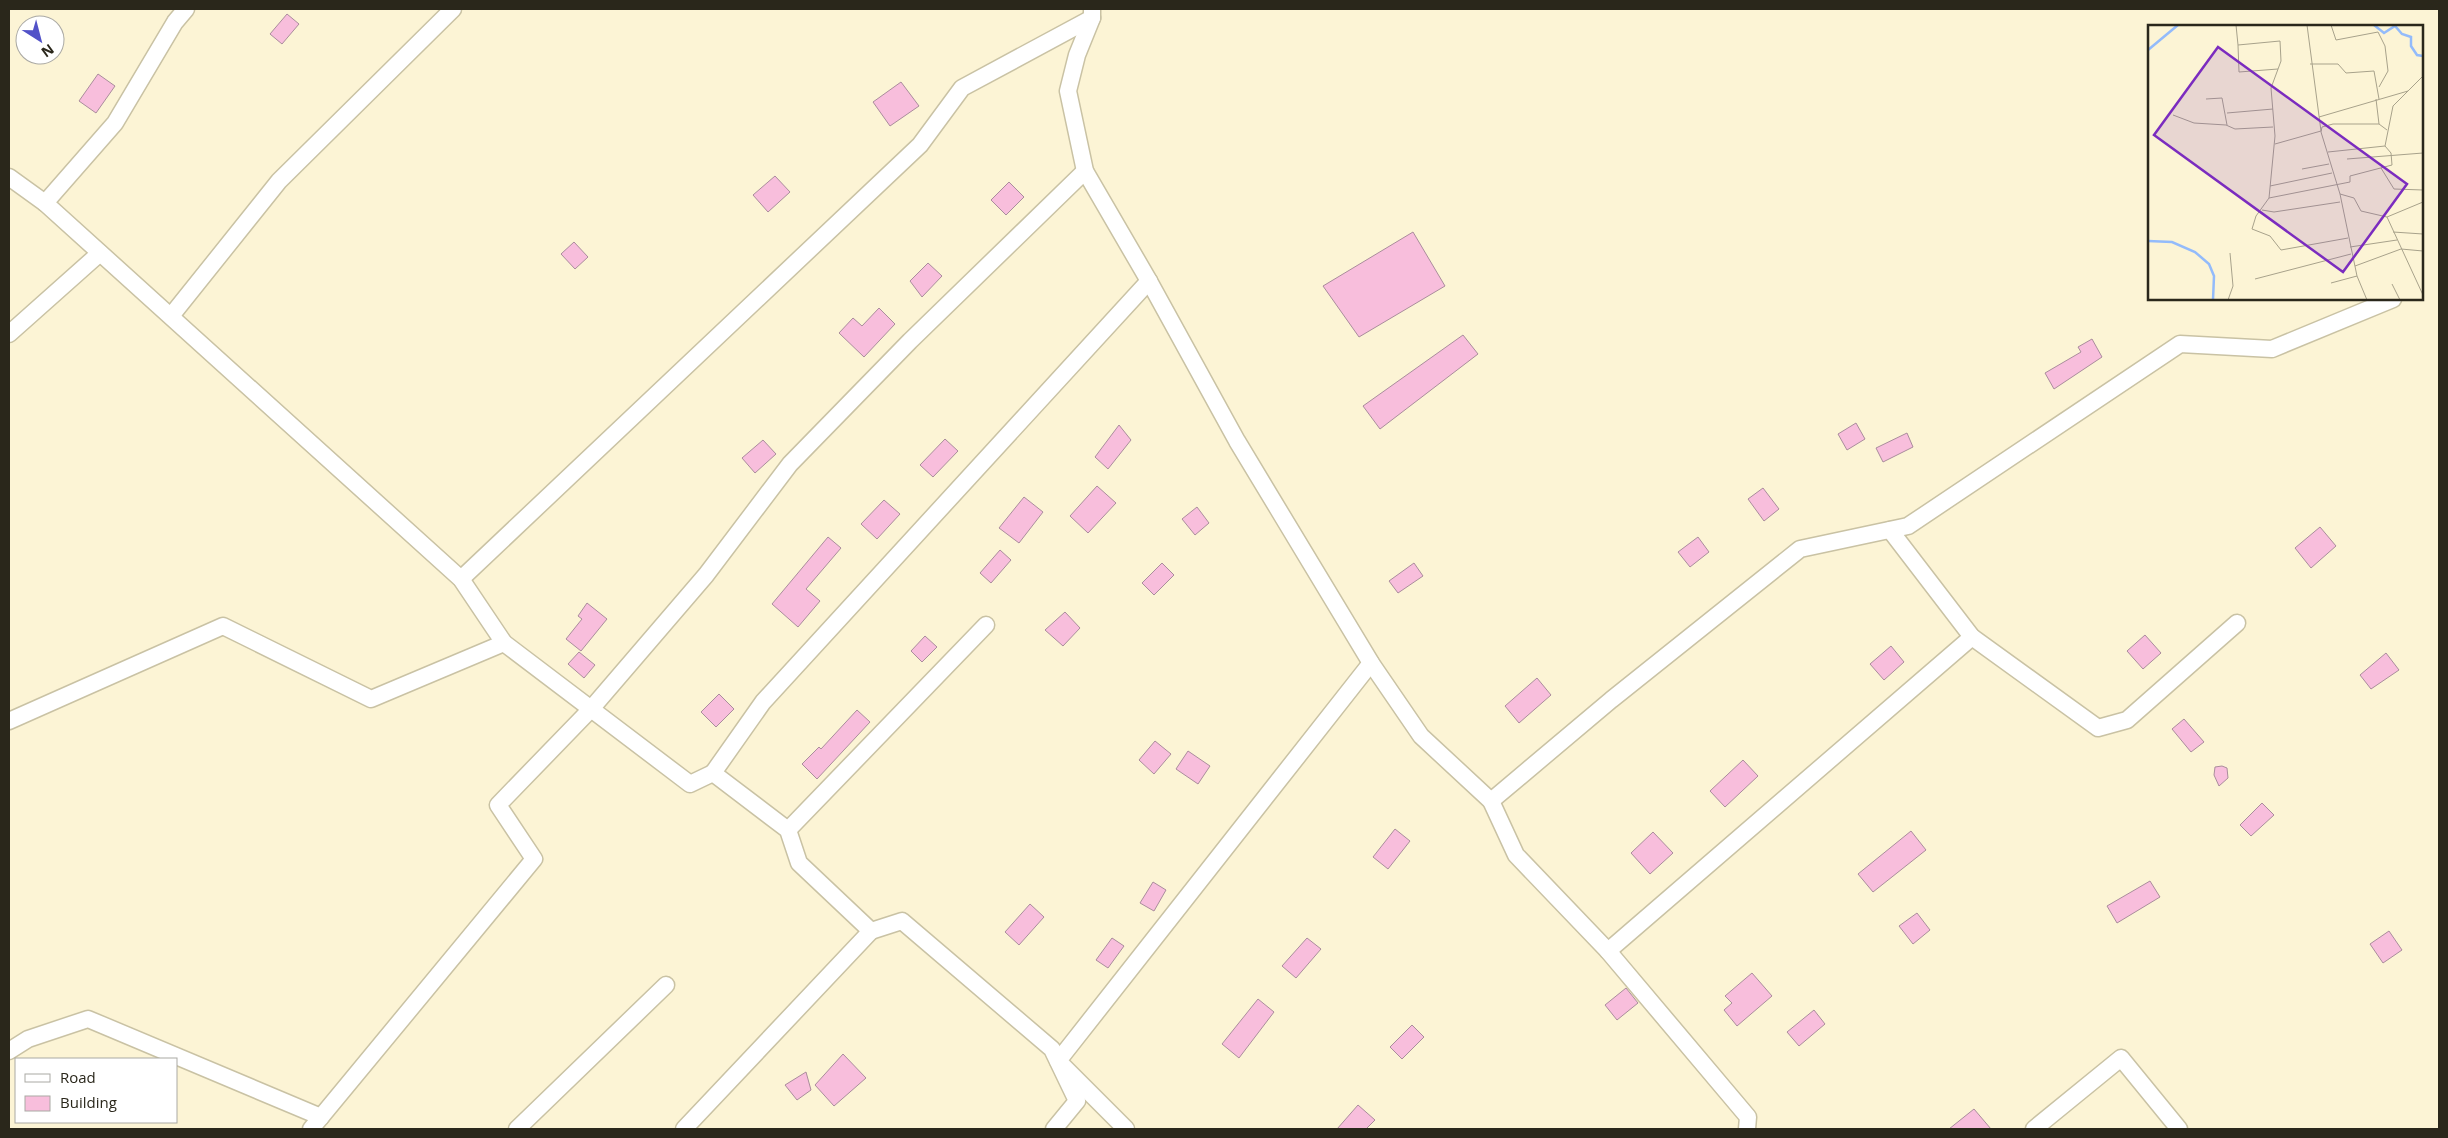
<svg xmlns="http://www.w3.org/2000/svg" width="2448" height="1138" font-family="'Open Sans',sans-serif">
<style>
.building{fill:#f8bedc;stroke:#aa8d9c}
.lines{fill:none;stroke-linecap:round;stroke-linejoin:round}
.street-casing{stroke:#c9c2a4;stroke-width:19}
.street{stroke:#fff;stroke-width:16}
.inset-river{fill:none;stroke:#93bbfb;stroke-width:2.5}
.inset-road{fill:none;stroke:#a8a28b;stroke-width:1}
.view{fill:#7b2cbf;fill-opacity:0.15;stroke:#7b2cbf;stroke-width:2.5}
.inset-edge{fill:none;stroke:#2a271b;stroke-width:2.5}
</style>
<rect width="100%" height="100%" fill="#fcf4d5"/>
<g class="building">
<path d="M287 14 299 24 282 44 270 34Z"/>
<path d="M98 74 115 86 96 113 79 101Z"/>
<path d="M901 82 919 106 890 126 873 102Z"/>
<path d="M775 176 790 192 768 212 753 195Z"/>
<path d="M1009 182 1024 197 1006 215 991 200Z"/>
<path d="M1413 232 1445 286 1359 337 1323 286Z"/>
<path d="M574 242 588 257 575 269 561 254Z"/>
<path d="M928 263 942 276 922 297 910 281Z"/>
<path d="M879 308 895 324 864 357 839 333 853 318 862 326Z"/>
<path d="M1463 335 1478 354 1380 429 1363 406Z"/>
<path d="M2092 339 2102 357 2054 389 2045 373 2081 352 2078 347Z"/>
<path d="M1856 423 1865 439 1847 450 1838 434Z"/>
<path d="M1119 425 1131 440 1108 469 1095 457Z"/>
<path d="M1907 433 1913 447 1883 462 1876 448Z"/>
<path d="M945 439 958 451 933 477 920 465Z"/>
<path d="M763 440 776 454 755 473 742 458Z"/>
<path d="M1097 486 1116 503 1088 533 1070 516Z"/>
<path d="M1763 488 1779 509 1764 521 1748 499Z"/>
<path d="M1024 497 1043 512 1019 543 999 528Z"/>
<path d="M884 500 900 514 877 539 861 524Z"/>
<path d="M1197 507 1209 523 1195 535 1182 519Z"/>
<path d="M2320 527 2336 546 2311 568 2295 548Z"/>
<path d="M828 537 841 548 806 589 820 601 798 627 772 604Z"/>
<path d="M1698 537 1709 552 1690 567 1678 552Z"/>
<path d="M1000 550 1011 560 991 583 980 573Z"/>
<path d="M1162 563 1174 575 1154 595 1142 583Z"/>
<path d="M1414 563 1423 576 1398 593 1389 581Z"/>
<path d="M587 603 607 619 581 651 566 639 582 619 578 616Z"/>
<path d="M1065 612 1080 628 1063 646 1045 630Z"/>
<path d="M2145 635 2161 653 2143 669 2127 651Z"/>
<path d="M925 636 937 647 922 662 911 651Z"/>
<path d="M1891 646 1904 662 1884 680 1870 664Z"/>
<path d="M579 652 595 665 584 678 568 664Z"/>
<path d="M2386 653 2399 670 2371 689 2360 675Z"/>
<path d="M1537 678 1551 695 1519 723 1505 706Z"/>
<path d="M719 694 734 709 716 727 701 712Z"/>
<path d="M857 710 870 722 817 779 802 764 819 747 821 749Z"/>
<path d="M2184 719 2204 742 2191 752 2172 729Z"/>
<path d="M1155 741 1171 754 1154 774 1139 760Z"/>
<path d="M1188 751 1210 766 1198 784 1176 769Z"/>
<path d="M1743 760 1758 776 1725 807 1710 791Z"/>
<path d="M2222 766 2227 768 2228 778 2219 786 2214 775 2215 767Z"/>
<path d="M2262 803 2274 815 2251 836 2240 825Z"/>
<path d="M1395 829 1410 841 1388 869 1373 857Z"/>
<path d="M1911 831 1926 850 1873 892 1858 874Z"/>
<path d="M1653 832 1673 853 1650 874 1631 853Z"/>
<path d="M2150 881 2160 897 2117 923 2107 906Z"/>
<path d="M1153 882 1166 890 1154 911 1140 903Z"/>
<path d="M1030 904 1044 917 1019 945 1005 932Z"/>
<path d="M1917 913 1930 930 1913 944 1899 926Z"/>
<path d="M2389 931 2402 950 2383 963 2370 944Z"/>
<path d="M1112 938 1124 946 1108 968 1096 960Z"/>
<path d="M1307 938 1321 949 1296 978 1282 966Z"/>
<path d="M1752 973 1772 996 1737 1026 1724 1010 1732 1003 1725 996Z"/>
<path d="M1626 988 1638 1003 1617 1020 1605 1005Z"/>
<path d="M1258 999 1274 1012 1239 1058 1222 1044Z"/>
<path d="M1814 1010 1825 1024 1799 1046 1787 1032Z"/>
<path d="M1412 1025 1424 1037 1402 1059 1390 1047Z"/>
<path d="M843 1054 866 1078 834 1106 815 1085Z"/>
<path d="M806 1072 811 1090 797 1100 785 1085Z"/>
<path d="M1358 1105 1375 1120 1366 1129H1337Z"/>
<path d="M1974 1109 1991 1129H1949Z"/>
</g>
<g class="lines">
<defs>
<g id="street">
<path d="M1092 9V18L1077 55 1068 91 1085 171 1149 281 1237 441 1371 663 1421 736 1491 801 1516 855 1608 951 1748 1117 1747 1129"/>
<path d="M9 177 45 203 461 579 504 643 690 784 713 773 788 830 799 863 871 931 902 921 1052 1049 1077 1101 1054 1129"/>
<path d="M45 203 115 123 175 22 186 9"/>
<path d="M171 316 279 181 453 9"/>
<path d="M9 334 100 253"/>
<path d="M1890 530 1972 637 2098 728 2127 720 2237 623"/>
<path d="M461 579 920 145 962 88 1092 18"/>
<path d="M9 721 223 626 371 699 504 643"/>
<path d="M713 773 763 702 1149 281"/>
<path d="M1491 801 1611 700 1800 549 1908 526 2180 344 2272 349 2393 299"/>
<path d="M788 830 986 625"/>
<path d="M1608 951 1972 637"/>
<path d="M9 1051 28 1039 88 1019 321 1117"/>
<path d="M311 1129 534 859 498 805 591 709 706 575 790 464 910 341 1085 171"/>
<path d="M517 1129 666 985"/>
<path d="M684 1129 871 931"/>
<path d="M1126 1129 1058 1061 1371 663"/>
<path d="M2034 1129 2121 1058 2179 1129"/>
</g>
</defs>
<use href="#street" class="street-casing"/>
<use href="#street" class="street"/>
</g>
<g transform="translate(2148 25)">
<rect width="275" height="275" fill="#fcf4d5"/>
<path class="inset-river" d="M226 0 236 8 247 1 254 9 263 12V21L269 30 275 31M0 25 30 0M0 216 24 217 47 227 61 239 66 251 65 275"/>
<path class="inset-road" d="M88 0 90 20 132 16 133 36 123 63 127 111 121 173 108 191 104 204 122 211 133 225 200 213M183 0 188 15 230 7 237 21 240 46 231 62M90 20 91 47 130 44M162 39H190L198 48 226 46 231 74M58 74 74 73 79 100M228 74 231 99 239 105M79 88 125 84M25 90 46 98 78 100 87 104 125 102M171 92 260 66M127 119 173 106 159 0M237 121 245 81 275 51M199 134 275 128M233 143 246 164 275 165M154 144 181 139M122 161 184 148M192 169 206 173 213 186 239 192 275 177M121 173 202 157V151L244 140 243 128 237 121 180 127M114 185 126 187 192 177M239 192 275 270M245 207 275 209M202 222 249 215M207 241 253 224 275 226M107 254 203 229M183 258 209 251M244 259 252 275M80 275 85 261 82 228M219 275 209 251 192 169 173 107 174 102 185 99H231"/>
<path class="view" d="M70 22 259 159 195 247 6 110Z"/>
<rect width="275" height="275" class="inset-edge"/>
</g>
<rect width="2448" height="1138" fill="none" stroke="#2a271b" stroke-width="20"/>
<rect x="15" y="1058" width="162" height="65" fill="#ffffff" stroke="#aaa9a4"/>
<rect x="25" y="1074" width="25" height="8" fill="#ffffff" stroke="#aaa9a4"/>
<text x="60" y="1083" font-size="15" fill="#2a271b">Road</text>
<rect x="25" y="1096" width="25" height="15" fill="#f8bedc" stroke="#aaa9a4"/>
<text x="60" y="1108" font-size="15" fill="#2a271b">Building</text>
<g transform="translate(40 40) rotate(144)"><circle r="24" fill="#ffffff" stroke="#aaa9a4"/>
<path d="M0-4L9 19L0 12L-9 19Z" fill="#5252c8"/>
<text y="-8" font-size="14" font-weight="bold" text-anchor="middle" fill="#2a271b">N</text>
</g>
</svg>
